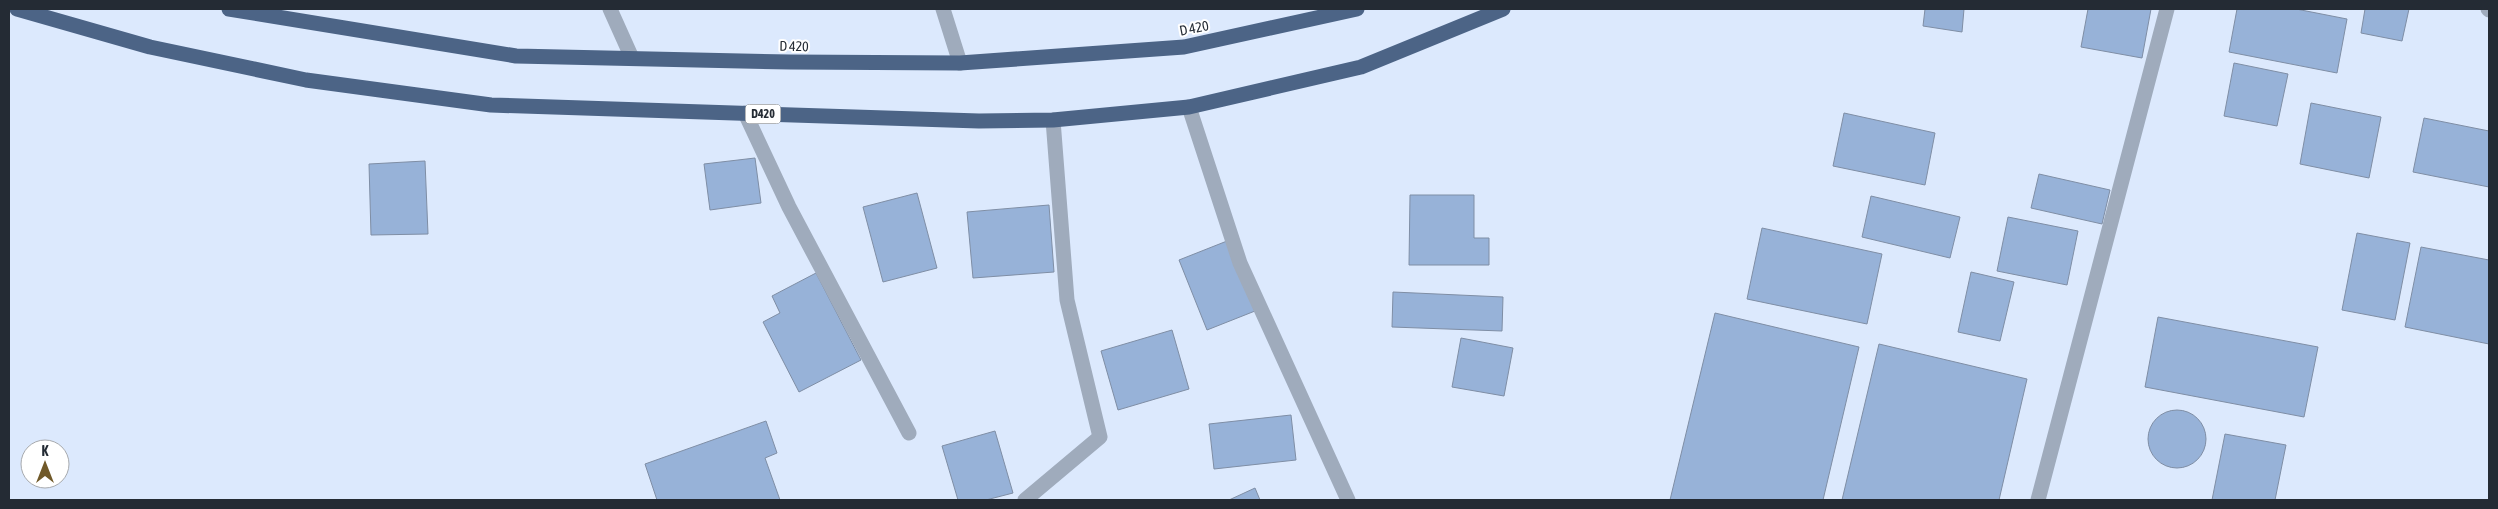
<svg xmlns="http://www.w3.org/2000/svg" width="2498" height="509" font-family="'Asap Condensed',sans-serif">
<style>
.building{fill:#97b2d8;stroke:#7f8ea5}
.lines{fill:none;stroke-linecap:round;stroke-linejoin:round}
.lane{stroke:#9fabbc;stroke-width:15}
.street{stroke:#9fabbc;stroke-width:15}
.highway{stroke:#4c6486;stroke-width:15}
.labels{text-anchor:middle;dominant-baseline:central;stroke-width:4;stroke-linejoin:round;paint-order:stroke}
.shield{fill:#fff;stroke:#666b71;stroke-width:1}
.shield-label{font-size:12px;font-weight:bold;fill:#242b34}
.street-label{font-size:14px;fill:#242b34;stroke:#fff}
</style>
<rect width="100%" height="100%" fill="#dce9fd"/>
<g class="building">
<path d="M1925 9H1964L1962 32 1923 26Z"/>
<path d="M2088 9H2151L2142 58 2081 47Z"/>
<path d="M2237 9H2296L2347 19 2337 73 2229 52Z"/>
<path d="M2365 9H2409L2402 41 2361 33Z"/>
<path d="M2234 63 2288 74 2277 126 2224 116Z"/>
<path d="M2311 103 2381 117 2369 178 2300 164Z"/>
<path d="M1844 113 1935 133 1925 185 1833 166Z"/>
<path d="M2424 118 2489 131V187L2413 172Z"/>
<path d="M755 158 761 203 710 210 704 164Z"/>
<path d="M425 161 428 234 371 235 369 164Z"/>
<path d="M2039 174 2110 190 2102 224 2031 208Z"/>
<path d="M917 193 937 268 883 282 863 207Z"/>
<path d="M1410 195H1474V238H1489V265H1409Z"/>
<path d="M1871 196 1960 217 1950 258 1862 237Z"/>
<path d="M1049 205 1054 272 973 278 967 212Z"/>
<path d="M2008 217 2078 231 2067 285 1997 271Z"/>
<path d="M1762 228 1882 254 1867 324 1747 299Z"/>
<path d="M2357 233 2410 243 2395 320 2342 310Z"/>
<path d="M1227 241 1255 311 1207 330 1179 260Z"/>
<path d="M2421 247 2489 260V344L2405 327Z"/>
<path d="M1971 272 2014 282 2000 341 1958 332Z"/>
<path d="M816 273 861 360 799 392 763 322 780 313 772 296Z"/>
<path d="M1393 292 1503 297 1502 331 1392 327Z"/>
<path d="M1715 313 1859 347 1823 500H1670Z"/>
<path d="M2158 317 2318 347 2304 417 2145 387Z"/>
<path d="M1172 330 1189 389 1118 410 1101 351Z"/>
<path d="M1461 338 1513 348 1504 396 1452 387Z"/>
<path d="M1879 344 2027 379 1999 500H1842Z"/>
<circle cx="2177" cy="439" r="29"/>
<path d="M1291 415 1296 460 1214 469 1209 424Z"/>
<path d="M766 421 777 453 765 458 780 500H657L645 464Z"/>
<path d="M995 431 1013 493 986 500H958L942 446Z"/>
<path d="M2225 434 2286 445 2275 500H2212Z"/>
<path d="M1255 488 1260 500H1229Z"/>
</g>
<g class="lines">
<path class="lane" d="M1025 500 1100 437 1067 300 1053 120"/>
<g class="street">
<path d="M610 9 632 58"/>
<path d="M943 9 960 63"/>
<path d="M2488 9 2489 10"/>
<path d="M1189 107 1240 263 1348 500"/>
<path d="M745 113 789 207 909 433"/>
<path d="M2038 500 2167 9"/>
</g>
<g class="highway">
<path d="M17 9 150 47 306 80 491 105 979 121 1053 120 1189 107 1361 67 1503 9"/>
<path d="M229 9 516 56 790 62 960 63 1184 47 1357 9"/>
</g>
</g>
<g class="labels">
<rect class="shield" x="745.5" y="104.5" width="35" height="19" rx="4"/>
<g class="shield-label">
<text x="763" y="114">D420</text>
</g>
<g class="street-label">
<text transform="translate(1194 28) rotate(-11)">D 420</text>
<text transform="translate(794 46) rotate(1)">D 420</text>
</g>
</g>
<rect width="2498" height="509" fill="none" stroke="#242b34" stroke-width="20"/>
<g transform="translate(45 464)"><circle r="24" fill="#ffffff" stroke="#a7aaae"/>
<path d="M0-4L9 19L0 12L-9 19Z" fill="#705929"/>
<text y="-8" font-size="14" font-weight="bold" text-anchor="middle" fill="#242b34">K</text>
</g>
</svg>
